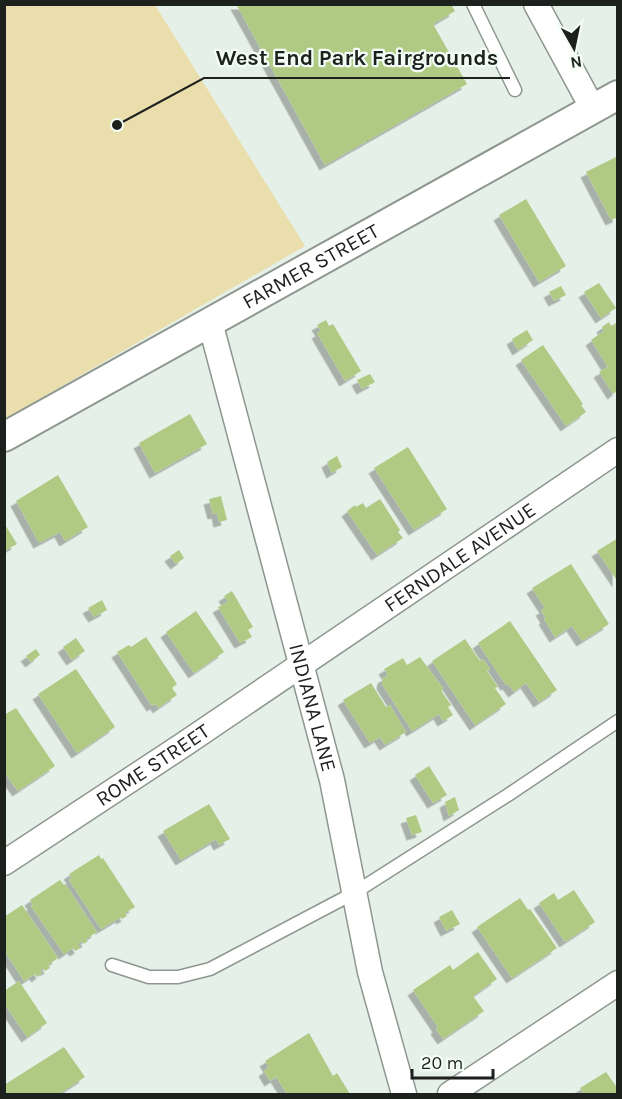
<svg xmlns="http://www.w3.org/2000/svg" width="622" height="1099" font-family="Karla,sans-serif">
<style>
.green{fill:#ebdead}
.building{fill:#b0ca84;filter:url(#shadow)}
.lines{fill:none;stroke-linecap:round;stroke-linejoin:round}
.service-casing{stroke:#8d9790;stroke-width:15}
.minor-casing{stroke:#8d9790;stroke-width:27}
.tertiary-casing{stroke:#8d9790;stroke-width:32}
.service{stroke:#fff;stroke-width:12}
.minor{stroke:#fff;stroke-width:24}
.tertiary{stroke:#fff;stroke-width:28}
.labels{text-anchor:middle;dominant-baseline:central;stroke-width:4.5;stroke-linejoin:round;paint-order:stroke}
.street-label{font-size:21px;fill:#1d211e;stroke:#f2fdf5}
.leader{fill:none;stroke:#1d211e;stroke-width:2}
.callout-dot{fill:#1d211e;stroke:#f2fdf5;stroke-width:2}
.callout-label{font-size:22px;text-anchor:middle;font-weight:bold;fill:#1d211e;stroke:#f2fdf5;stroke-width:4.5;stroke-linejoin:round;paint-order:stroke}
</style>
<defs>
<filter id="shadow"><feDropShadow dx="-5.5" dy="5.5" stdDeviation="0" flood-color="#0004"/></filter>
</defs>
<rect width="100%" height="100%" fill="#e5f0e8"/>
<path class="green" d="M5 4 155 5 305 246 5 419Z"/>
<g class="building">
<path d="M236 4H451L455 11 433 24 467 84 325 165Z"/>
<path d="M618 156V217L611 220 586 172Z"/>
<path d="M526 199 566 266 539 282 499 215Z"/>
<path d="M599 283 616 308 601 318 584 292Z"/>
<path d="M561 286 566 295 554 301 549 292Z"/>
<path d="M326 320 329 326 333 324 361 371 345 381 317 333 321 331 317 325Z"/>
<path d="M609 322 611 326 618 322V390L613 394 599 372 608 367 591 340 604 331 602 327Z"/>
<path d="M527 330 533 340 518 350 512 339Z"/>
<path d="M543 345 583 404 581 405 586 412 566 426 521 360Z"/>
<path d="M370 374 375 382 362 389 357 380Z"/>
<path d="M190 414 207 444 155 473 139 443Z"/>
<path d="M408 447 447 509 414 530 374 468Z"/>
<path d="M337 456 342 467 332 473 327 462Z"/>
<path d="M58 475 88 527 65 541 60 532 39 543 16 501Z"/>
<path d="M221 496 227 520 219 522 217 513 213 514 209 499Z"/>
<path d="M380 499 400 530 398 532 403 538 377 555 347 511 355 505 356 507 363 503 366 508Z"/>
<path d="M4 523 17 544 4 551Z"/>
<path d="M618 538V582L597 551Z"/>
<path d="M179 550 184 558 176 564 170 556Z"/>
<path d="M571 564 609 624 582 641 572 626 555 637 544 619 546 618 541 610 545 608 532 588Z"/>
<path d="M232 591 253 627 248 630 252 637 240 643 218 607 228 602 224 596Z"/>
<path d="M102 600 107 610 94 617 88 608Z"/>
<path d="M196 611 224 652 194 673 166 632Z"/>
<path d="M510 621 557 690 539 702 526 683 514 692 508 684 506 685 478 643Z"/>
<path d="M146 637 177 684 172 688 177 695 158 708 156 704 152 706 117 652 129 645 131 647Z"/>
<path d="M76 638 85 651 72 660 63 647Z"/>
<path d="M465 639 480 661 483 659 490 669 487 671 498 687 495 688 506 704 475 725 432 661Z"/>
<path d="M36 649 40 655 31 662 26 656Z"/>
<path d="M420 657 443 688 442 692 451 705 448 707 453 715 443 721 439 714 412 731 382 684 383 678 388 675 384 669 403 658 407 665Z"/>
<path d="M76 669 115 727 77 753 38 694Z"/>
<path d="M371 683 386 707 390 705 406 732 385 745 380 737 370 743 343 700Z"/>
<path d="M16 708 55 766 18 791 4 772V715Z"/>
<path d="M429 766 447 795 433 803 415 775Z"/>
<path d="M455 797 459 810 449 816 445 802Z"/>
<path d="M209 804 230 839 219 845 216 839 181 860 163 831Z"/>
<path d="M416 815 422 832 412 835 406 818Z"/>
<path d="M99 855 101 859 103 858 135 907 125 913 127 916 122 919 121 917 101 929 69 880 72 878 69 874Z"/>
<path d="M60 880 64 885H66L97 932 86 939 88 941 84 944 82 941 78 944 80 948 75 951 73 948 64 954 31 906 33 905 30 900Z"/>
<path d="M574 890 595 922 565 942 539 903 554 893 558 900Z"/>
<path d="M520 898 528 910 530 909 557 948 512 978 477 927Z"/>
<path d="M22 905 58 958 48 965 50 968 45 971 43 968 40 970 42 973 37 977 35 974 24 981 4 950V917Z"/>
<path d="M452 910 460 924 446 931 439 917Z"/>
<path d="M478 952 497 979 473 996 484 1011 443 1039 436 1029 438 1027 413 990 450 965 453 970Z"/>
<path d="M19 981 47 1023 27 1037 4 1003V991Z"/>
<path d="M309 1033 333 1076 337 1073 350 1094H287L276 1077 270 1081 264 1071 269 1067 265 1061Z"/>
<path d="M64 1047 85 1077 59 1094H4V1085Z"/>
<path d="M606 1072 618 1089V1094H584L580 1088Z"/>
</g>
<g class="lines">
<defs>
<g id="service">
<path d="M473 4 515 90"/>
<path d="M112 965 149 977H178L210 969 354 893 508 795 618 721"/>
</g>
<g id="minor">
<path d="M536 4 593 109"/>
<path id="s1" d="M210 322 332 780 370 972 404 1094"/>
<path id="s2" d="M4 863 183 745 618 450"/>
<path d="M450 1094 618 983"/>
</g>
<g id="tertiary">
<path id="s3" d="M4 437 618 95"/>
</g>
</defs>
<use href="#service" class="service-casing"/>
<use href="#minor" class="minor-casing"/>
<use href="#tertiary" class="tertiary-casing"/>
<use href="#service" class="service"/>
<use href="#minor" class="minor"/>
<use href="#tertiary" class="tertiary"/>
</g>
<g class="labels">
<g class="street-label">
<text stroke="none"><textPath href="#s3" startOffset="351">FARMER STREET</textPath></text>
<text stroke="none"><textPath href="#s2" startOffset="549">FERNDALE AVENUE</textPath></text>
<text stroke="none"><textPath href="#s1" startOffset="399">INDIANA LANE</textPath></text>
<text stroke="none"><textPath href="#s2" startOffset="178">ROME STREET</textPath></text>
</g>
</g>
<path class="leader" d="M117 125L204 78H510"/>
<circle class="callout-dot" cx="117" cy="125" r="6"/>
<g class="callout-label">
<text x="357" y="65">West End Park Fairgrounds</text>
</g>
<rect width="622" height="1099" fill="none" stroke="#1d211e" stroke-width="12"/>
<g transform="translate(574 48) rotate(171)" stroke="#f2fdf5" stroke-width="4.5" paint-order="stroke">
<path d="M0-4.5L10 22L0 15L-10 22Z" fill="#1d211e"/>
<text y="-9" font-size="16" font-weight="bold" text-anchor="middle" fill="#1d211e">N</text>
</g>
<path d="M412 1069v9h81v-9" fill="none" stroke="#1d211e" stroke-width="3"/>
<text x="421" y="1069" font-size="18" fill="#1d211e" stroke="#f2fdf5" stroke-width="4.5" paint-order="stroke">20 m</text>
</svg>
